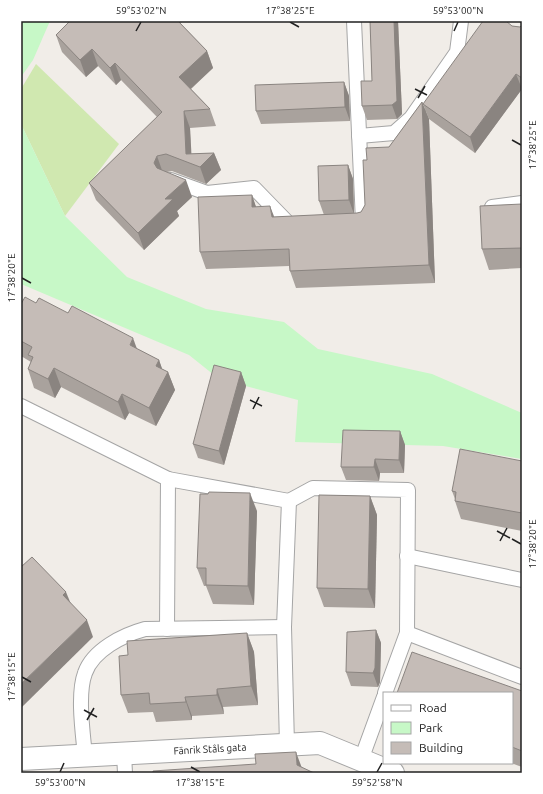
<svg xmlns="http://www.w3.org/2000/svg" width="543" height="794" font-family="Ubuntu,sans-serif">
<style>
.grass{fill:#d0e8b0}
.park{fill:#c7f8c7}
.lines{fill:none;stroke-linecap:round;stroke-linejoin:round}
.lane-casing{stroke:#a5a5a5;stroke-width:16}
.street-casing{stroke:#a5a5a5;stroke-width:24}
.lane{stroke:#fff;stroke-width:14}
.street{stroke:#fff;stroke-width:22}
.wall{fill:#a9a29d}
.shaded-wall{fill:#8a8480}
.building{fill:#c5bcb7;stroke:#8a8480}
.ticks{fill:none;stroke:#212121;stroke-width:1.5}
.labels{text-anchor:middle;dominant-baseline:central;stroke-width:3;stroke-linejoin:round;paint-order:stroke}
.street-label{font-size:10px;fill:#212121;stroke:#fff}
.neatline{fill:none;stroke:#212121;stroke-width:1.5}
.ticks-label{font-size:10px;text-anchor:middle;fill:#212121}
</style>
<rect width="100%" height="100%" fill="#f1ede8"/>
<path class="grass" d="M36 64 119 144 65 216 21 124V89Z"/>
<g class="park">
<path d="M21 21H50L33 60 21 77Z"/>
<path d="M21 124 65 216 127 277 206 309 284 322 318 349 432 374 522 413V459L443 446 295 442 298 400 219 379 189 355 21 284Z"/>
</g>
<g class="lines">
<defs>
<g id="lane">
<path d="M354 21 363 222 357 223"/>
<path d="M359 136 394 133 411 118 457 52 461 21"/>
<path d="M171 180 207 193 254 188 289 224H297"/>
<path d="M492 207 522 203"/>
<path d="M21 406 168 479 167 629"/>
<path d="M168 479 289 501 284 627 287 745"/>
<path d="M289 501 313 488 408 490 407 633 385 693"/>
<path d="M407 556 522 580"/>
<path d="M407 633 522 677"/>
<path d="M124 754 125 773"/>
<path d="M85 756C83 734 77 694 85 673 93 650 123 635 145 629L284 627"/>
<path d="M361 760 384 697"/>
</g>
<path id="street" d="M21 759 320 743 393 773"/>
</defs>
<use href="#lane" class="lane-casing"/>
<use href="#street" class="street-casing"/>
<use href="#lane" class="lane"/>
<use href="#street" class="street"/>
</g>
<g class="wall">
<path d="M370 21H398L402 114 397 119 367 120 362 106 372 81Z"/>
<path d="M518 21H522V24Z"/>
<path d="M182 22 180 23 207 51 213 68 191 89 210 109 216 126 190 128 191 154 214 153 221 170 206 184 172 171 167 172 192 197 177 211 179 216 144 250 96 200 89 183 157 117 121 80 116 85 98 66 86 77 62 52 56 35Z"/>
<path d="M522 25V89L475 153 429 119 423 104 512 26 520 27Z"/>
<path d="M344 82 349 96 350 121 261 124 256 111Z"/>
<path d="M422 102 429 119 435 283 296 288 290 271 289 266 206 269 200 252 252 195 256 207 274 217 324 215 319 201 348 165 353 179 354 213H357L361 212 365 205 367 160 389 147Z"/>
<path d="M522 204V268L489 270 482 249Z"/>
<path d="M36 303 137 349 159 360 162 369 168 372 175 390 156 426 129 413 125 420 61 387 55 398 34 388 28 369 31 362 21 356V304Z"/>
<path d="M241 372 246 386 224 465 198 458 193 444Z"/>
<path d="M400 431 405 445 404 473H380L379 481 346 480 341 467Z"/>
<path d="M522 461V531L461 519 455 501V499L452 491Z"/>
<path d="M370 496 377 515 375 608 324 607 317 588Z"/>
<path d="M257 511 254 605 213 604 206 586H204L197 568Z"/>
<path d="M376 630 381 643 380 682 378 687 351 686 346 672Z"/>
<path d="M247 633 254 652 258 705 223 707 224 714 192 716V720L156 722 153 712 128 713 121 695 128 655Z"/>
<path d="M522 691V767L511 763H512V693Z"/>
</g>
<g class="shaded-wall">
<path d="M394 21H398L402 114 397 119 392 105Z"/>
<path d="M92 49 98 66 86 77 80 60Z"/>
<path d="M207 51 213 68 185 94 179 77Z"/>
<path d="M115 63 121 80 116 85 110 68Z"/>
<path d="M516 74 522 89 475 153 470 137Z"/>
<path d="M344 82 349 96 350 121 345 107Z"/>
<path d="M422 102 429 119 435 283 429 265Z"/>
<path d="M184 111 190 128 192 164 186 154Z"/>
<path d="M214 153 221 170 206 184 200 167Z"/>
<path d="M157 156 163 173 161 180 154 163Z"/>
<path d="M348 165 353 179 354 214 349 200Z"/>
<path d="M186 180 192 197 177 211 179 216 144 250 138 233 165 199Z"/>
<path d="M252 195 258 213 252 207Z"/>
<path d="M270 206 277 224 272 217Z"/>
<path d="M133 338 140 357 130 345Z"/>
<path d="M159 360 165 377 168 372 175 390 156 426 149 408 156 366Z"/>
<path d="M54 368 61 387 55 398 48 379Z"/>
<path d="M241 372 246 386 224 465 219 451Z"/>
<path d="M122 394 129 413 125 420 118 402Z"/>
<path d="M400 431 405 445 404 473 399 460Z"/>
<path d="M375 459 380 473 379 481 374 467Z"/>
<path d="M250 493 257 511 254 605 248 586Z"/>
<path d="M370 496 377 515 375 608 368 589Z"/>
<path d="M66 592 73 609 63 595Z"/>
<path d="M87 620 93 637 21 708V684Z"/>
<path d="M376 630 381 643 380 682 378 687 373 673Z"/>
<path d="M247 633 254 652 258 705 251 686Z"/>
<path d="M217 689 223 707 224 714 217 695Z"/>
<path d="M185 697 192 716V720L186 702Z"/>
<path d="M296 752 303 771 297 765Z"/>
</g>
<g class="building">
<path d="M70 21H178L207 51 179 77 210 109 184 111 186 154 214 153 200 167 166 154 157 156 154 163 157 168 186 180 165 199H173L138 233 89 183 162 112 115 63 110 68 92 49 80 60 56 35Z"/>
<path d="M370 21H394L397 101 392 105 362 106 361 81H372Z"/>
<path d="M483 21H506L512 26 520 27 522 25V78L516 74 470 137 423 104Z"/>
<path d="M344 82 345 107 256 111 255 85Z"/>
<path d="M422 102 429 265 290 271 289 249 200 252 198 197 252 195V207L270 206 272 217 357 213 361 212 365 205 363 160H367L366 148 389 147Z"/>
<path d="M348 165 349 200 319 201 318 166Z"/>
<path d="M522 204V248L482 249 480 206Z"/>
<path d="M25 297 36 303 39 298 68 313 72 306 133 338 130 345 159 360 156 366 168 372 149 408 122 394 118 402 54 368 48 379 28 369 33 357 28 355 32 347 21 341V304Z"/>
<path d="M214 365 241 372 219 451 193 444Z"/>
<path d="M343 430 400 431 399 460 375 459 374 467H341Z"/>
<path d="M460 449 522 461V513L455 501 456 492 452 491Z"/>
<path d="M209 492 250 493 248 586 206 585V568H197L200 494H208Z"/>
<path d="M319 495 370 496 368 589 317 588Z"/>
<path d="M32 557 66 592 63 595 87 620 21 684V567Z"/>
<path d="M376 630 375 668 373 673 346 672 347 632Z"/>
<path d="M247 633 251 686 217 689V695L185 697 186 702 150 704 149 693 121 695 119 656 128 655 127 641Z"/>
<path d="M412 652 522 691V751L512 747V693H397Z"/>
<path d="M296 752 297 765 314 773H153V771L256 764 255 754Z"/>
</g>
<path class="ticks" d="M290 22 299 27M136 31 141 22M454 31 458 22M415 89 427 95M418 98 425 86M512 140 521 145M22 278 31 283M250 400 262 406M253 409 259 397M497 531 510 538M512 539 521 544M500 541 507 528M22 677 31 682M84 710 97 717M87 720 94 708M191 767 200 772M60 772 64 763M377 772 382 763"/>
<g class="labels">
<g class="street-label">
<text transform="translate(210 749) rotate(-3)">Fänrik Ståls gata</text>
</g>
</g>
<rect width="543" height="794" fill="none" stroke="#ffffff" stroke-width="44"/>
<rect x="383" y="692" width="130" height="72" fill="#ffffff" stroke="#a6a6a6"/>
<rect x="391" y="705" width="20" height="6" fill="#ffffff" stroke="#a6a6a6"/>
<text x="419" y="712" font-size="12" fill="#212121">Road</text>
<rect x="391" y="722" width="20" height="12" fill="#c7f8c7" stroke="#a6a6a6"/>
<text x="419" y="732" font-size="12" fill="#212121">Park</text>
<rect x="391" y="742" width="20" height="12" fill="#c5bcb7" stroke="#a6a6a6"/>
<text x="419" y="752" font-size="12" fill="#212121">Building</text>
<rect x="22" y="22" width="499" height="750" class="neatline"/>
<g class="ticks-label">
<text x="141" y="14">59°53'02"N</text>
<text x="290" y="14">17°38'25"E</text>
<text x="458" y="14">59°53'00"N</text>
<text transform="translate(532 145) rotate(-90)" y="4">17°38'25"E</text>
<text transform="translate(11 278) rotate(-90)" y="4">17°38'20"E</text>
<text transform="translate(532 544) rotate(-90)" y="4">17°38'20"E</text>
<text transform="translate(11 677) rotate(-90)" y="4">17°38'15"E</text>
<text x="60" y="786">59°53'00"N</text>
<text x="200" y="786">17°38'15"E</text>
<text x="377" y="786">59°52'58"N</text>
</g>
</svg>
